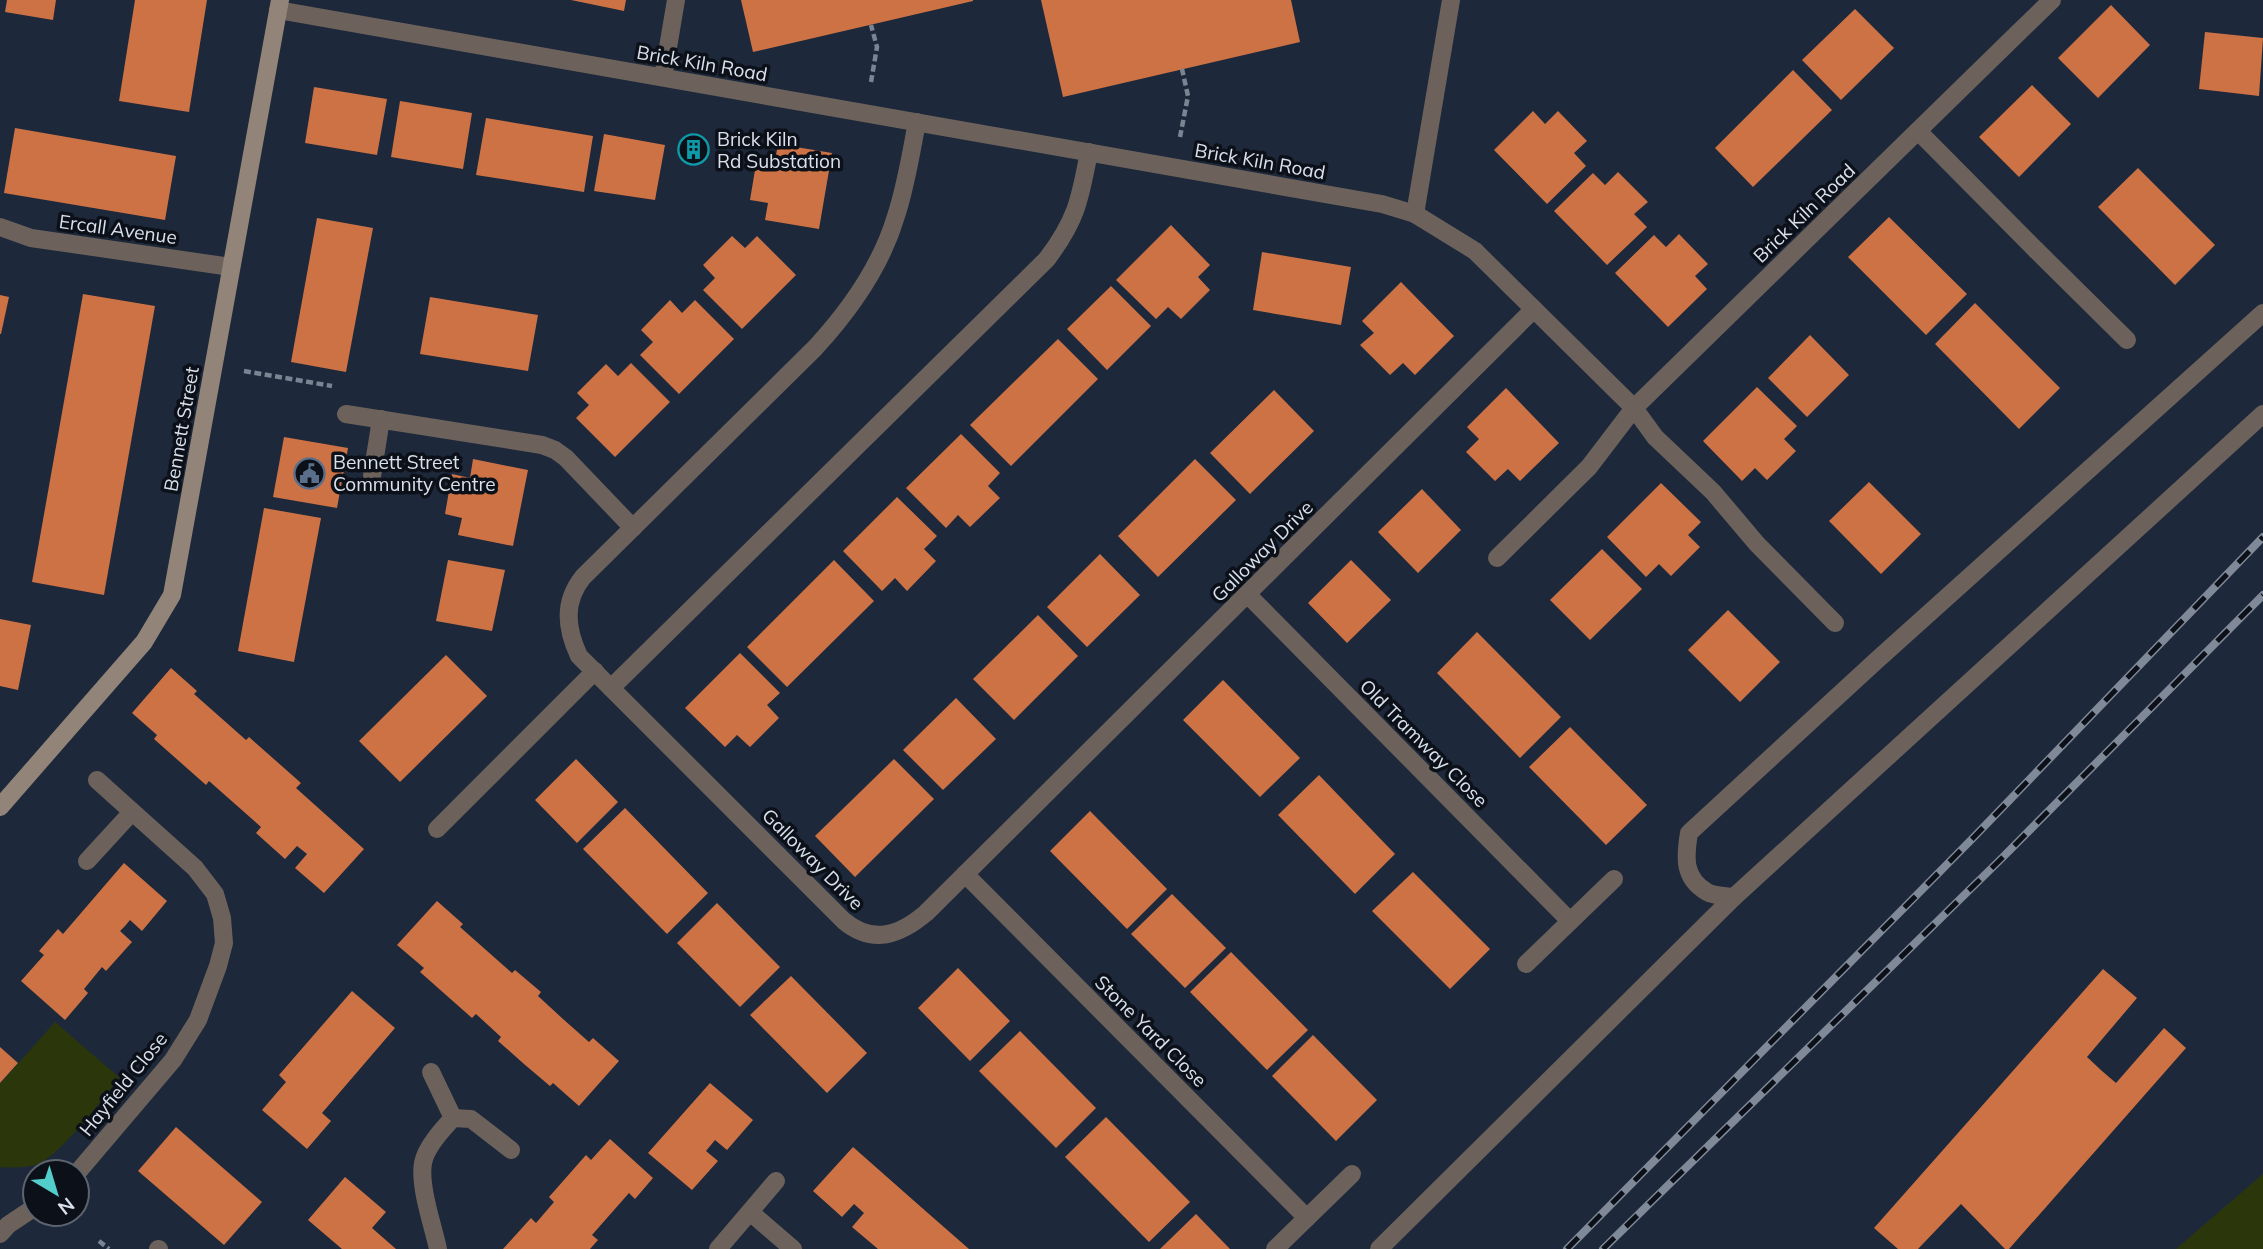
<svg xmlns="http://www.w3.org/2000/svg" width="2263" height="1249" font-family="Mulish,sans-serif">
<style>
.green{fill:#2b370b}
.building{fill:#cd7245}
.lines{fill:none;stroke-linecap:round;stroke-linejoin:round}
.path{stroke:#7a8493;stroke-width:4.5;stroke-dasharray:7 3.5;stroke-linecap:butt}
.lane{stroke:#6c625b;stroke-width:18}
.street{stroke:#6c625b;stroke-width:18}
.secondary{stroke:#928478;stroke-width:18}
.rail-casing{stroke:#808998;stroke-width:8}
.rail{stroke:#0c1119;stroke-width:5;stroke-dasharray:16;stroke-linecap:butt}
.labels{text-anchor:middle;dominant-baseline:central;stroke-width:7;stroke-linejoin:round;paint-order:stroke}
.street-label{font-size:19px;fill:#d9e1ed;stroke:#0c1119}
.poi-label{font-size:19px;fill:#d9e1ed;stroke:#0c1119;text-anchor:start}
</style>
<rect width="100%" height="100%" fill="#1d283a"/>
<g class="green">
<path d="M55 1022 120 1078C102 1099 61 1155 38 1164 27 1168 11 1168 0 1167V1084Z"/>
<path d="M2263 1174V1249H2176Z"/>
</g>
<g class="building">
<path d="M7 0H56L53 20 5 12Z"/>
<path d="M135 0H207L189 112 119 101Z"/>
<path d="M571 0H626L624 11Z"/>
<path d="M741 0H973V1L753 52Z"/>
<path d="M1041 0H1291L1300 42 1063 97Z"/>
<path d="M2111 5 2150 45 2098 98 2058 58Z"/>
<path d="M1855 9 1894 48 1841 100 1802 60Z"/>
<path d="M2205 32 2263 38 2259 96 2199 89Z"/>
<path d="M1793 70 1832 110 1753 187 1715 148Z"/>
<path d="M2032 85 2071 124 2019 177 1979 137Z"/>
<path d="M314 87 387 99 377 155 305 143Z"/>
<path d="M400 101 472 113 463 169 391 157Z"/>
<path d="M1533 111 1545 124 1558 111 1587 141 1574 153 1586 166 1547 204 1494 150Z"/>
<path d="M486 118 593 136 584 192 476 175Z"/>
<path d="M15 128 176 156 165 220 4 193Z"/>
<path d="M604 134 665 145 655 200 594 191Z"/>
<path d="M685 137 707 140 703 163 681 159Z"/>
<path d="M778 144 832 153 819 229 765 220 768 203 750 200 757 158 775 161Z"/>
<path d="M2138 168 2215 245 2175 285 2098 207Z"/>
<path d="M1618 172 1648 202 1634 214 1647 227 1607 265 1554 211 1593 173 1605 185Z"/>
<path d="M1889 217 1967 294 1926 335 1848 257Z"/>
<path d="M317 218 373 228 346 372 291 362Z"/>
<path d="M1171 225 1210 265 1198 277 1210 290 1181 319 1168 307 1156 319 1116 280Z"/>
<path d="M1679 234 1708 264 1695 276 1707 289 1668 327 1615 273 1654 235 1666 247Z"/>
<path d="M732 236 745 248 757 236 796 275 742 329 703 290 715 278 703 265Z"/>
<path d="M1262 252 1351 267 1341 325 1253 310Z"/>
<path d="M1401 282 1454 336 1415 375 1403 363 1390 375 1360 345 1374 333 1362 321Z"/>
<path d="M1111 286 1151 326 1107 370 1067 329Z"/>
<path d="M83 294 155 306 104 595 32 582Z"/>
<path d="M0 295 9 297 1 334H0Z"/>
<path d="M430 297 538 315 528 371 420 354Z"/>
<path d="M670 300 682 313 695 300 734 339 679 394 640 355 653 342 641 330Z"/>
<path d="M1975 303 2060 388 2019 429 1935 344Z"/>
<path d="M1810 335 1849 375 1807 417 1768 378Z"/>
<path d="M1058 339 1098 379 1011 466 970 425Z"/>
<path d="M631 363 670 402 615 457 576 418 589 405 577 393 606 364 618 376Z"/>
<path d="M1757 387 1797 426 1784 439 1796 451 1767 480 1755 468 1742 481 1703 441Z"/>
<path d="M1506 388 1559 443 1520 481 1508 469 1495 481 1466 452 1479 439 1467 427Z"/>
<path d="M1274 390 1314 431 1250 494 1210 453Z"/>
<path d="M961 434 1000 473 988 486 1000 498 970 527 958 515 946 528 906 488Z"/>
<path d="M284 437 348 448 337 508 273 497Z"/>
<path d="M473 459 528 470 513 546 458 535 462 518 445 514 452 474 470 478Z"/>
<path d="M1195 459 1236 500 1158 577 1118 536Z"/>
<path d="M1869 482 1921 534 1881 574 1829 521Z"/>
<path d="M1661 483 1701 522 1688 535 1700 547 1671 576 1659 564 1646 577 1607 537Z"/>
<path d="M1422 489 1461 530 1418 573 1378 532Z"/>
<path d="M897 497 937 536 924 549 936 561 907 591 895 578 882 591 843 551Z"/>
<path d="M264 508 321 518 294 662 238 651Z"/>
<path d="M1602 549 1642 589 1590 640 1550 600Z"/>
<path d="M1100 554 1140 595 1087 647 1047 607Z"/>
<path d="M448 560 505 570 492 631 436 621Z"/>
<path d="M834 560 874 601 787 687 747 647Z"/>
<path d="M1351 560 1391 600 1347 643 1308 603Z"/>
<path d="M1728 610 1780 662 1740 702 1688 650Z"/>
<path d="M1038 615 1078 656 1014 720 973 679Z"/>
<path d="M0 619 31 625 18 690 0 686Z"/>
<path d="M1477 632 1561 717 1520 758 1437 673Z"/>
<path d="M740 653 780 693 767 705 779 718 750 747 737 735 725 747 685 708Z"/>
<path d="M446 655 487 696 400 782 359 741Z"/>
<path d="M171 668 197 691 194 694 246 740 249 737 301 783 296 788 364 849 324 893 295 868 307 854 297 846 285 859 256 833 261 827 209 781 206 785 154 739 157 735 132 713Z"/>
<path d="M1223 680 1300 758 1260 797 1183 720Z"/>
<path d="M956 698 996 739 943 790 903 750Z"/>
<path d="M1570 727 1647 805 1606 845 1529 767Z"/>
<path d="M576 759 618 802 577 843 535 800Z"/>
<path d="M894 759 934 799 855 877 815 836Z"/>
<path d="M1319 775 1395 854 1355 894 1278 815Z"/>
<path d="M625 808 708 893 667 934 583 849Z"/>
<path d="M1090 811 1167 889 1127 929 1050 851Z"/>
<path d="M124 863 167 901 142 931 130 920 125 926 120 931 132 942 106 971 102 967 84 989 88 993 65 1020 21 981 44 955 39 951 58 929 63 934Z"/>
<path d="M1413 872 1490 949 1450 989 1372 911Z"/>
<path d="M1172 894 1226 948 1185 988 1131 934Z"/>
<path d="M437 901 463 924 460 927 512 973 515 970 541 992 538 996 563 1019 589 1042 593 1038 619 1061 579 1106 553 1083 550 1086 524 1064 498 1041 501 1037 476 1014 472 1018 420 972 424 968 397 945Z"/>
<path d="M717 903 780 967 740 1007 677 943Z"/>
<path d="M1231 952 1308 1030 1267 1070 1190 992Z"/>
<path d="M958 968 1010 1021 970 1061 918 1008Z"/>
<path d="M2103 969 2137 998 2087 1057 2102 1071 2116 1083 2164 1028 2186 1048 2009 1249H2005L1961 1204 1918 1249H1898L1874 1228Z"/>
<path d="M791 976 867 1053 827 1093 750 1015Z"/>
<path d="M352 991 395 1028 322 1113 331 1121 307 1149 262 1110 286 1082 279 1075Z"/>
<path d="M1020 1031 1096 1108 1056 1148 979 1071Z"/>
<path d="M1313 1035 1377 1100 1336 1141 1272 1076Z"/>
<path d="M0 1047 18 1063 0 1083Z"/>
<path d="M710 1083 753 1120 727 1150 715 1140 706 1151 718 1161 692 1190 648 1153Z"/>
<path d="M1106 1117 1190 1202 1149 1242 1065 1157Z"/>
<path d="M176 1127 262 1202 224 1245 138 1171Z"/>
<path d="M610 1139 653 1178 635 1199 629 1193 592 1235 598 1240 590 1249H503L531 1218 536 1223 554 1202 549 1197 586 1155 591 1160Z"/>
<path d="M853 1147 921 1207 969 1249H878L852 1227 864 1213 854 1204 842 1217 813 1191Z"/>
<path d="M345 1177 386 1212 372 1228 396 1249H342L308 1220Z"/>
<path d="M1196 1214 1230 1249H1160Z"/>
</g>
<g class="lines">
<g class="path">
<path d="M871 82 877 47 871 25"/>
<path d="M1180 137 1188 96 1182 69"/>
<path d="M244 371 332 386"/>
<path d="M99 1241 109 1249"/>
</g>
<g class="lane">
<path d="M2019 32 2052 0"/>
<path d="M663 77 676 0"/>
<path d="M1415 214 1451 0"/>
<path d="M2036 250 2127 340"/>
<path d="M2263 313 1877 660 1689 833C1685 857 1683 878 1707 892 1714 896 1726 896 1734 897L2263 414"/>
<path d="M346 414 542 445 555 450 566 458 633 528"/>
<path d="M372 476 381 419"/>
<path d="M1497 558 1589 467 1634 408 1655 437 1713 492 1757 544 1835 623"/>
<path d="M611 688 1047 259C1077 219 1080 199 1089 152"/>
<path d="M437 829 595 671"/>
<path d="M87 861 132 812"/>
<path d="M1526 964 1614 879"/>
<path d="M431 1072 453 1118"/>
<path d="M718 1249 776 1181"/>
<path d="M1275 1249 1352 1174"/>
<path d="M1379 1249 1734 897"/>
</g>
<g class="street">
<path d="M278 10 1382 204 1415 214 1475 251 1634 408 2019 32"/>
<path d="M917 122C911 153 906 186 896 216 881 267 850 310 815 348L583 577C563 602 566 628 579 656L844 921C873 945 900 935 926 913L1534 309"/>
<path d="M1918 131 2036 250"/>
<path d="M0 227 31 238 231 267"/>
<path d="M1248 595 1570 921"/>
<path d="M965 874 1307 1218"/>
<path d="M77 1173 173 1060 198 1020 218 966 224 943 222 918 215 894 195 868 97 780"/>
<path d="M750 1212 793 1249"/>
<path d="M0 1234 8 1225 35 1207"/>
<path d="M158 1249H159"/>
<path d="M438 1249C433 1225 419 1187 423 1163 426 1147 442 1130 453 1118L471 1119 511 1150"/>
</g>
<path class="secondary" d="M0 807 144 642 172 595 280 0"/>
<defs>
<g id="rail">
<path d="M1567 1249 1973 838 2263 537"/>
<path d="M1603 1249 2001 859 2263 595"/>
</g>
</defs>
<use href="#rail" class="rail-casing"/>
<use href="#rail" class="rail"/>
</g>
<defs>
<symbol id="building-ring" viewBox="-11 -11 22 22"><circle r="9.5" fill="#0c1119" stroke="#0f9aa8" stroke-width="1.5"/><path d="M-4-6H4V6H1V3H-1V6H-4ZM-2.5-4.3h1.7v1.8h-1.7ZM.8-4.3h1.7v1.8H.8ZM-2.5-1h1.7V.8h-1.7ZM.8-1h1.7V.8H.8Z" fill="#0f9aa8"/></symbol>
<symbol id="civic-ring" viewBox="-11 -11 22 22"><circle r="9.5" fill="#0c1119" stroke="#5c6f8a" stroke-width="1.5"/><path d="M-.6-6.5H3V-4.5H.6V-3L4-1V1h2V6H-6V1h2V-1L-.6-3ZM-1.2 2.5V6h2.4V2.5Z" fill="#5c6f8a"/></symbol>
</defs>
<g fill-rule="evenodd">
<use href="#building-ring" x="676" y="132" width="35" height="35"/>
<use href="#civic-ring" x="292" y="456" width="35" height="35"/>
</g>
<g class="labels">
<g class="street-label">
<text transform="translate(702 63) rotate(10)">Brick Kiln Road</text>
<text transform="translate(1260 161) rotate(10)">Brick Kiln Road</text>
<text transform="translate(1804 213) rotate(-44)">Brick Kiln Road</text>
<text transform="translate(118 229) rotate(8)">Ercall Avenue</text>
<text transform="translate(181 429) rotate(-80)">Bennett Street</text>
<text transform="translate(1262 551) rotate(-45)">Galloway Drive</text>
<text transform="translate(1424 743) rotate(45)">Old Tramway Close</text>
<text transform="translate(813 859) rotate(45)">Galloway Drive</text>
<text transform="translate(1151 1031) rotate(45)">Stone Yard Close</text>
<text transform="translate(123 1084) rotate(-51)">Hayfield Close</text>
</g>
<g class="poi-label">
<text x="717" y="139">Brick Kiln<tspan x="717" dy="22">Rd Substation</tspan></text>
<text x="333" y="462">Bennett Street<tspan x="333" dy="22">Community Centre</tspan></text>
</g>
</g>
<g transform="translate(56 1193) rotate(142)"><circle r="33" fill="#0c1119" stroke="#5e646e" stroke-width="2"/>
<path d="M0-5L12 26L0 18L-12 26Z" fill="#53cdc9"/>
<text y="-10" font-size="19" font-weight="bold" text-anchor="middle" fill="#d9e1ed">N</text>
</g>
</svg>
